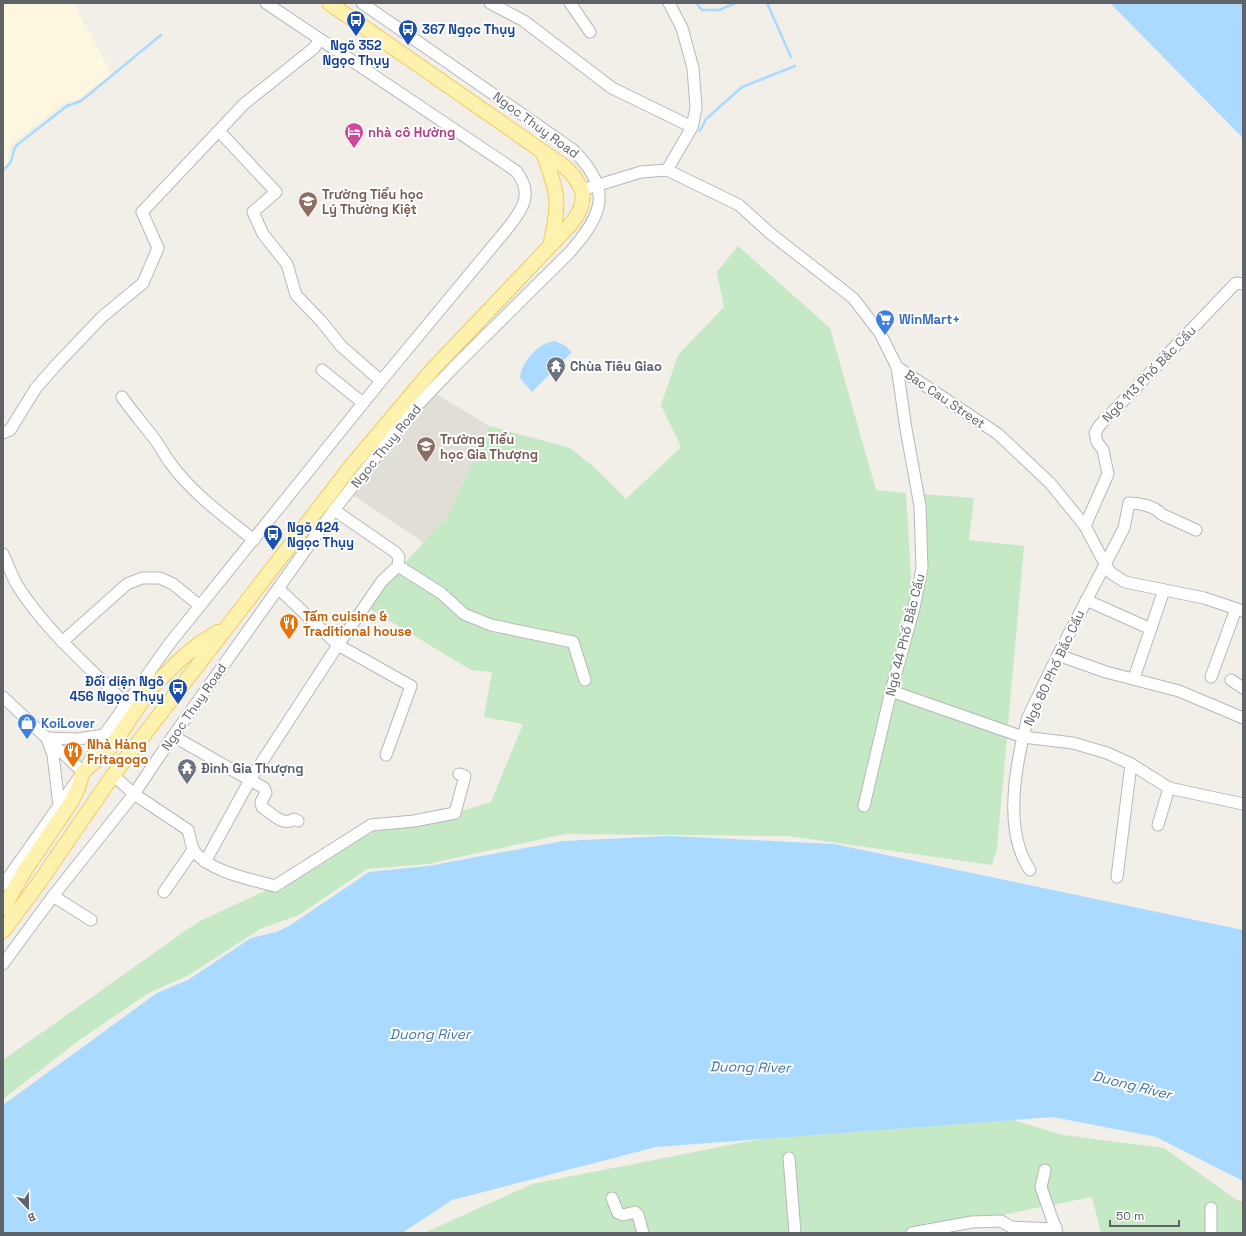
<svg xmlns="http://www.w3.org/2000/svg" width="1246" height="1236" font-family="'Space Grotesk',sans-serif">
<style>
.commercial{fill:#fef7e0}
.education{fill:#e1ded6}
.green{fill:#c5e8c5}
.water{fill:#aadaff}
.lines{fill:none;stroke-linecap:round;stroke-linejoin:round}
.stream{stroke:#aadaff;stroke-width:2.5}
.minor-casing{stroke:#b5b8bc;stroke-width:13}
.major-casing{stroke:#f2c960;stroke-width:16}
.minor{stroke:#fff;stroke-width:11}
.major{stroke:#fff2af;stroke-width:14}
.labels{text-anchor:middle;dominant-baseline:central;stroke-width:4;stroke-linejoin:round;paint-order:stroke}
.transit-label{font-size:13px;font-weight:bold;fill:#164399;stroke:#fff;text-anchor:start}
.street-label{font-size:13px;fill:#5f6368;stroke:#fff}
.hotel-label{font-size:13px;font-weight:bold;fill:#b23c85;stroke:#fff;text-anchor:start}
.education-label{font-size:13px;font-weight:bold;fill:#785e54;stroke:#fff;text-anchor:start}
.shop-label{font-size:13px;font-weight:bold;fill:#366cbe;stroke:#fff;text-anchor:start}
.worship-label{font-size:13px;font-weight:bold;fill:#5b616d;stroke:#fff;text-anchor:start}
.food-label{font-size:13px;font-weight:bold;fill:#c56008;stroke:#fff;text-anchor:start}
.water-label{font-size:14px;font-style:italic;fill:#4174aa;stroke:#fff}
</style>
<rect width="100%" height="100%" fill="#f1efe8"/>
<path class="commercial" d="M3 3H73L112 74 74 102 68 100 9 146 8 163 3 168Z"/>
<path class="education" d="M435 393 489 426 448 516 424 543 353 495Z"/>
<g class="green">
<path d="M738 246 830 328 876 490 906 493 912 593H920L922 494 974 498 969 540 1024 546 997 848 992 865 788 836 565 834 428 864 367 869 299 915 262 928 189 975 147 994 78 1041 3 1099V1060L198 922 275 886 371 825 455 813 491 802 523 724 484 717 492 672 471 670 365 606 448 516 489 426 570 448 595 468 626 499 681 447 661 405 678 355 724 307 717 272Z"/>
<path d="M1013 1120 1063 1135 1164 1148 1235 1199 1243 1202V1233H1101L1092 1197 911 1233H424L532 1184 760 1139Z"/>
</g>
<g class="water">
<path d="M1110 3H1243V138Z"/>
<path d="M555 341 564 345 572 352 532 392 520 378C521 362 539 342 555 341Z"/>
<path d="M669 836 834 844 1243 930V1181L1156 1137 1053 1117 656 1147 452 1200 402 1233H3V1105L157 993 188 980 251 938 276 932 289 926 369 872 428 866 563 841Z"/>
</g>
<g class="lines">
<g class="stream">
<path d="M696 3 702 10H719L736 3"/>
<path d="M767 3 791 57"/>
<path d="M700 131 706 119 742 87 795 66"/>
<path d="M3 170C17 160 9 153 18 144L67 106 81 101 161 35"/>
</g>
<defs>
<g id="minor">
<path d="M490 3 524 21 612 88 692 127"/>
<path d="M570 3 590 32"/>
<path d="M219 131 276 192 253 212 263 234 287 264 296 295 322 322 341 346 381 381"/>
<path d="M667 170 692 127 696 108 693 68 682 28 669 3"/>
<path d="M582 190 641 172 667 170 739 205 771 234 853 298 880 333 897 367 998 434 1050 483 1085 526 1105 564 1111 573 1125 582 1204 598 1243 611"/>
<path d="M322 370 363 403"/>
<path d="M122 397C133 413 145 426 156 441 161 448 165 456 171 464 193 494 225 517 254 540"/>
<path d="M3 433 10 430 36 388 58 363 102 317 143 283 158 248 142 212 244 104 314 48 320 39"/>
<path d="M334 510 395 552 399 557 398 566"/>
<path d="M1085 526 1108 474 1103 450 1097 442 1095 433 1099 426 1233 286 1236 283 1243 284"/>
<path d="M1196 530 1161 514C1155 506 1139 503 1129 503L1124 528 1058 655 1028 717 1023 737 1073 743 1107 753 1131 764 1169 788 1243 804"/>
<path d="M3 554C8 565 12 576 17 585 46 631 89 667 127 705"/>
<path d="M398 566 441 593 464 614 491 625 573 642 585 680"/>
<path d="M279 589 338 645 411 686 386 755"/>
<path d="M1086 600 1151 629"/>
<path d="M62 642 127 584 142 578H160L173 584 200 606"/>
<path d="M1058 655 1106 672 1179 691 1243 718"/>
<path d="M1211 677 1236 609"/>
<path d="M1134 678 1164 590"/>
<path d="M1231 680 1243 688"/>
<path d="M891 691 1023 737C1014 777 1005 834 1030 870"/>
<path d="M3 697 83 772"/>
<path d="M173 736 264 788 266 793 261 802 262 807C271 813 283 827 294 819L298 821"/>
<path d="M87 765 104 735 170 643 381 381 507 229C523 209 534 194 516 171L266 3"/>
<path d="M113 775 134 794 188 830C190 836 191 845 194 851 210 872 250 879 275 886L371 825 414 821 455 813 465 776 459 774"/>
<path d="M59 805 53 755 47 738 78 739 104 735"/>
<path d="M864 806 891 691 914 608 922 568 920 506 906 429 897 367"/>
<path d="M1158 825 1169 788"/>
<path d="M205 862 250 780 338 645 382 581 398 566"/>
<path d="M1117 877 1131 764"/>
<path d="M3 885 78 779"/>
<path d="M164 892 193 850"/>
<path d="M53 896 91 920"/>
<path d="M3 964 53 896 134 794 173 736 334 510 412 411 454 367 570 252C605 212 612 188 572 149L362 3"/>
<path d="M789 1158 795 1233"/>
<path d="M1045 1170 1041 1187 1057 1233"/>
<path d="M612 1198 618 1213 623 1215 635 1212 638 1215 643 1233"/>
<path d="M912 1233 972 1222 1001 1221 1011 1227 1052 1229 1056 1227"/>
<path d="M1211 1233V1208"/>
</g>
<g id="major">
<path d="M543 153C559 195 560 202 550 246"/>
<path d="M3 909 25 870 72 801 78 788 83 772 111 747 151 688 182 658 200 643 218 632"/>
<path d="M3 931 36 887 113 775 352 465 432 370 570 225C589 202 586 187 565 167L329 3"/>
</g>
</defs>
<use href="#minor" class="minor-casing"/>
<use href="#major" class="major-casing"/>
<use href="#minor" class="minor"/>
<use href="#major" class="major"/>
</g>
<defs>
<symbol id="bus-pin" viewBox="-11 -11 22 30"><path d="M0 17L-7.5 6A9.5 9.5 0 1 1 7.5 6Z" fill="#1a4fb4" stroke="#fff"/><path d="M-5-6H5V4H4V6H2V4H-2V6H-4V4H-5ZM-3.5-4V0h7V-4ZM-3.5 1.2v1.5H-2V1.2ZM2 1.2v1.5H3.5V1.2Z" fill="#fff"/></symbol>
<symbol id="hotel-pin" viewBox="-11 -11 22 30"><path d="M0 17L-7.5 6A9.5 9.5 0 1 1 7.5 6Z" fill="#d1479c" stroke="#fff"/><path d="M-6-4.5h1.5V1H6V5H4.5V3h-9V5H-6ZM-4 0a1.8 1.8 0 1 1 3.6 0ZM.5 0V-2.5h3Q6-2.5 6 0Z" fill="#fff"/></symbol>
<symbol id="school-pin" viewBox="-11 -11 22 30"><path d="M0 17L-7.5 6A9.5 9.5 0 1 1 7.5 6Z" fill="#8d6e63" stroke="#fff"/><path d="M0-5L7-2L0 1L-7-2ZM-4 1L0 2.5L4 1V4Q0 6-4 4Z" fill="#fff"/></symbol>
<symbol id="supermarket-pin" viewBox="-11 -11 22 30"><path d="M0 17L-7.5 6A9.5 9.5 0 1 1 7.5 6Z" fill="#3f7fe0" stroke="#fff"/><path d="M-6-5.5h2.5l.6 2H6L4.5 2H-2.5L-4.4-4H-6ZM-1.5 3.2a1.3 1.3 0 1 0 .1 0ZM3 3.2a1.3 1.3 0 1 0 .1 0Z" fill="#fff"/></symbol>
<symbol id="temple-pin" viewBox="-11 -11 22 30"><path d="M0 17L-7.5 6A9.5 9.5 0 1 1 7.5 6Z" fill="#6b7280" stroke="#fff"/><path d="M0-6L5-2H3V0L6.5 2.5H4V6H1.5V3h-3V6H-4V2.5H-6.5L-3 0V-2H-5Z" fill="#fff"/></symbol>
<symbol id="restaurant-pin" viewBox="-11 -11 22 30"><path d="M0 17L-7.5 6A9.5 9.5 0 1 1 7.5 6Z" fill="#e8710a" stroke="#fff"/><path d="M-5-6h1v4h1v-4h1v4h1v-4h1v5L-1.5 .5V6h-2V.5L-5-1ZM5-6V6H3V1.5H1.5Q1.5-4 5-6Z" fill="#fff"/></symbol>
<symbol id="shop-pin" viewBox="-11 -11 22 30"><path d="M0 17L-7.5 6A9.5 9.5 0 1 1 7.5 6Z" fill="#3f7fe0" stroke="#fff"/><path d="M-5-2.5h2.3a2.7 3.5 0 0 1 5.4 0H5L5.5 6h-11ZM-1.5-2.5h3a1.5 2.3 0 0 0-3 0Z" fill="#fff"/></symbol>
</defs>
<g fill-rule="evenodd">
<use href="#bus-pin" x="345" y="9" width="22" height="30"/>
<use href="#bus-pin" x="397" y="18" width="22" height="30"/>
<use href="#hotel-pin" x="343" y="121" width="22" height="30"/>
<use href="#school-pin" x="297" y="190" width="22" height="30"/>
<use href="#supermarket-pin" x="874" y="308" width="22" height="30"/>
<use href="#temple-pin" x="545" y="355" width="22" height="30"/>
<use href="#school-pin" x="415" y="435" width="22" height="30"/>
<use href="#bus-pin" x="262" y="523" width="22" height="30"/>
<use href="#restaurant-pin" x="278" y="612" width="22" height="30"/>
<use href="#bus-pin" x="167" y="677" width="22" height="30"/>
<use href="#shop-pin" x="16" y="712" width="22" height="30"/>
<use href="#restaurant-pin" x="62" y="740" width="22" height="30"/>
<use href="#temple-pin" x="176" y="757" width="22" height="30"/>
</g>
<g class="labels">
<g class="transit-label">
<text x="422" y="29">367 Ngọc Thụy</text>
<text x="356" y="45" text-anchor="middle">Ngõ 352<tspan x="356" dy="15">Ngọc Thụy</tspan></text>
<text x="287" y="527">Ngõ 424<tspan x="287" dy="15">Ngọc Thụy</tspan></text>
<text x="164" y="681" text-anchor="end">Đối diện Ngõ<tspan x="164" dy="15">456 Ngọc Thụy</tspan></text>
</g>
<g class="street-label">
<text transform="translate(536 125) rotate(36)">Ngoc Thuy Road</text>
<text transform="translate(1149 374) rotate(-46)">Ngõ 113 Phố Bắc Cầu</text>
<text transform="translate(945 399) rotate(34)">Bac Cau Street</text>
<text transform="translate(386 446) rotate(-51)">Ngoc Thuy Road</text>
<text transform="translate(905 635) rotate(-76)">Ngõ 44 Phố Bắc Cầu</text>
<text transform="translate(1054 668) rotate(-65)">Ngõ 80 Phố Bắc Cầu</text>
<text transform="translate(194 707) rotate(-55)">Ngoc Thuy Road</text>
</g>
<g class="hotel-label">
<text x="368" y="132">nhà cô Hường</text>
</g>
<g class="education-label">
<text x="322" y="194">Trường Tiểu học<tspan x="322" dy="15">Lý Thường Kiệt</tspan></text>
<text x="440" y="439">Trường Tiểu<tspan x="440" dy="15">học Gia Thượng</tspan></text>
</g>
<g class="shop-label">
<text x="899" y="319">WinMart+</text>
<text x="41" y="723">KoiLover</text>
</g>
<g class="worship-label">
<text x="570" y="366">Chùa Tiêu Giao</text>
<text x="201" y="768">Đình Gia Thượng</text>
</g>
<g class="food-label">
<text x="303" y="616">Tấm cuisine &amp;<tspan x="303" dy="15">Traditional house</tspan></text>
<text x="87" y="744">Nhà Hàng<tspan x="87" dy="15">Fritagogo</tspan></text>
</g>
<g class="water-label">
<text x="430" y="1034">Duong River</text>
<text transform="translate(750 1067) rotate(1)">Duong River</text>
<text transform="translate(1132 1085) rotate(14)">Duong River</text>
</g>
</g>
<rect width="1246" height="1236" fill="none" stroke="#5f6368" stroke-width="8"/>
<g transform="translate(28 1208) rotate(158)" stroke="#ffffff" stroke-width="3" paint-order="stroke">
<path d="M0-3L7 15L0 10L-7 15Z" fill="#5f6368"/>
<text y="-6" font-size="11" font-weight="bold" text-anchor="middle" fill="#5f6368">B</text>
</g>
<path d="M1110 1220v6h69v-6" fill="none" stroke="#5f6368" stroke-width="2"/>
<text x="1116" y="1220" font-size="12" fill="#5f6368" stroke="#ffffff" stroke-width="3" paint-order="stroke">50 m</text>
</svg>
